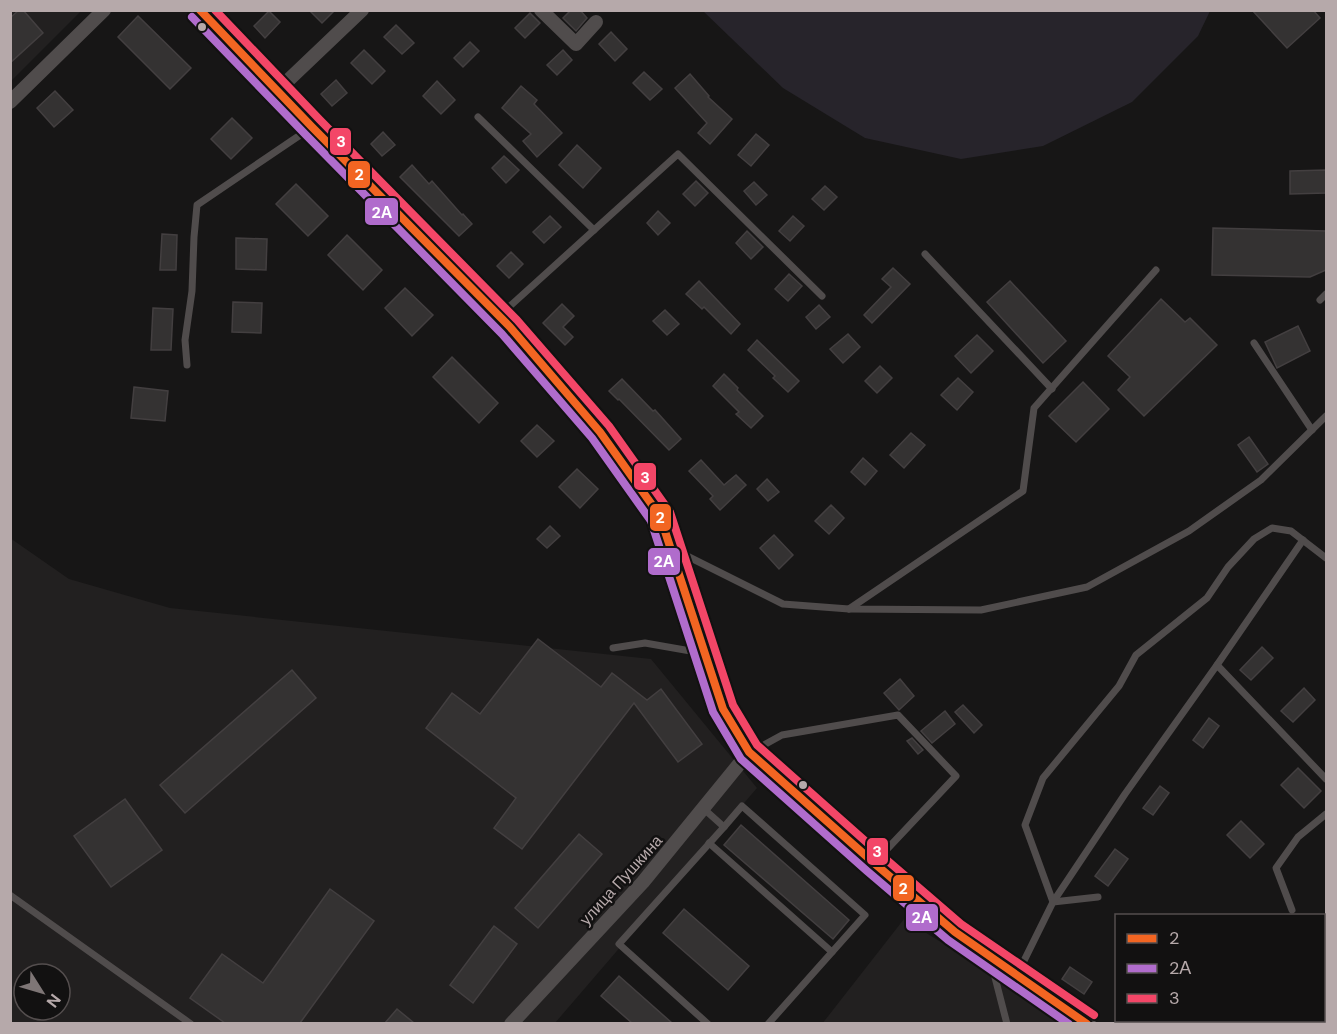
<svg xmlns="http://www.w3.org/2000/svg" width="1337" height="1034" font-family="'DM Sans',sans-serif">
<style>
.built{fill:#222020;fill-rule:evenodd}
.green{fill:#27242b}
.building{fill:#343232;stroke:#433f40;stroke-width:1.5}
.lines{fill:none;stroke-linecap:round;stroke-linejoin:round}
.service{stroke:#504c4c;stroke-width:7}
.minor{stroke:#504c4c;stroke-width:14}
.tertiary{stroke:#504c4c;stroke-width:16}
.bus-1-casing{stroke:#121111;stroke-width:12}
.bus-2-casing{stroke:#121111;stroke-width:12}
.bus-3-casing{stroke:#121111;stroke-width:12}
.bus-1{stroke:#f26522;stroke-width:8}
.bus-2{stroke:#b06ccc;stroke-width:8}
.bus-3{stroke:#f34667;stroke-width:8}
.bus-dot{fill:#b6a9aa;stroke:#121111;stroke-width:2}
.labels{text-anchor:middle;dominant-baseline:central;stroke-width:5;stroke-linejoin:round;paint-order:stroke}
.street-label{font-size:16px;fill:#b6a9aa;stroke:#121111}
.line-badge{stroke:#121111;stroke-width:2}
.badge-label{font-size:16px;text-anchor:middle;font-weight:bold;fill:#fff}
</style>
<rect width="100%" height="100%" fill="#171616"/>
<g class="built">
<path d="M11 11H81L11 81Z"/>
<path d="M10 538 69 579 170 608 651 659 757 788 555 1023H11ZM24 974H60V1010H24Z"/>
<path d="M904 919 1070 1023 822 1024Z"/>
</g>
<path class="green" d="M703 11H1210L1198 36 1132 102 1043 146 961 159 865 138 783 88Z"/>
<g class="building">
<path d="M19 10H23L43 33 10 63V18Z"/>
<path d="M309 10H335L322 23Z"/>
<path d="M571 10H580L587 18 576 31 563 18Z"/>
<path d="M1252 10H1313L1320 18 1287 48Z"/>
<path d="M269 11 280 22 265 38 254 26Z"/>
<path d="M530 13 540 23 525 38 515 28Z"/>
<path d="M138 16 191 68 170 89 118 37Z"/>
<path d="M396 25 414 43 402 54 384 37Z"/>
<path d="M611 32 627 49 615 61 599 44Z"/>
<path d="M470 42 479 51 463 67 454 58Z"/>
<path d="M364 50 385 71 372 84 351 63Z"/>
<path d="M563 50 572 60 557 75 547 65Z"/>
<path d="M644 72 662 89 650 100 633 83Z"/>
<path d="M690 74 709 96 708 97 732 119 710 144 698 133 707 123 675 88Z"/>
<path d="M336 80 347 93 332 106 321 94Z"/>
<path d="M437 81 455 100 441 114 423 96Z"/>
<path d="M521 86 537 100 534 104 562 133 537 157 523 141 531 134 502 108Z"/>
<path d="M55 91 73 110 54 127 37 108Z"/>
<path d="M232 118 252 138 231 159 211 139Z"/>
<path d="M383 132 395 145 382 156 371 144Z"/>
<path d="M756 134 769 145 751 166 738 155Z"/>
<path d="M577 145 601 168 583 188 559 165Z"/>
<path d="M504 156 519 170 506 183 492 168Z"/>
<path d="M412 165 429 184 432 181 462 215 463 214 472 224 459 236 400 177Z"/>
<path d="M1326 170V193L1290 194V171Z"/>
<path d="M696 181 708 193 695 206 683 194Z"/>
<path d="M754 182 767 195 756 205 744 191Z"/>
<path d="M296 184 328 216 308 236 276 204Z"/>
<path d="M825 186 837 197 824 210 812 199Z"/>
<path d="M658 211 670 223 658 235 647 223Z"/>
<path d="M550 216 561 227 544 243 533 232Z"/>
<path d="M793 216 804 226 790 241 779 231Z"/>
<path d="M1213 228 1326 231V270L1310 277 1212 275Z"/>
<path d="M747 231 763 247 751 259 736 243Z"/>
<path d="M162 234 177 235 176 270H160Z"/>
<path d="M347 235 382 270 363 290 328 255Z"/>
<path d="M236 238 267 239 266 270 236 269Z"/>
<path d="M511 252 523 264 509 278 497 266Z"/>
<path d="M893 268 910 284 872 323 864 315 891 287 882 279Z"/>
<path d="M789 274 802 286 788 301 775 289Z"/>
<path d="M699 281 740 324 731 334 704 307 702 309 686 294Z"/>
<path d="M1010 281 1066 341 1043 363 987 302Z"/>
<path d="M405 288 433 315 412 336 385 308Z"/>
<path d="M1161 299 1185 322 1190 318 1217 345 1144 416 1118 390 1130 377 1108 356Z"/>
<path d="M233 302 262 303 261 333 232 332Z"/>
<path d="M562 304 574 316 563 327 573 337 565 345 543 323Z"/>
<path d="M819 305 830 317 816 329 806 317Z"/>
<path d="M153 308 173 309 171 350H151Z"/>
<path d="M665 310 679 324 667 335 653 321Z"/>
<path d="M1298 326 1310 351 1277 368 1265 342Z"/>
<path d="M848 334 860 347 843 363 830 349Z"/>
<path d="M977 335 993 351 971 373 955 356Z"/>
<path d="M757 340 799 381 788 392 773 378 775 376 748 350Z"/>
<path d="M452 357 498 403 479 423 433 377Z"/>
<path d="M880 366 892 378 877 393 865 381Z"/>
<path d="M724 374 738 388 737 390 763 416 751 428 736 414 739 412 713 386Z"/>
<path d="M958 378 973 392 957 410 941 395Z"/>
<path d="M622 379 653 411 655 410 681 439 669 450 619 399 618 400 609 391Z"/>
<path d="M1083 382 1109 409 1076 442 1049 416Z"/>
<path d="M134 387 168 391 165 421 131 418Z"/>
<path d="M537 425 554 441 537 457 521 441Z"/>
<path d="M911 433 925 445 904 468 890 455Z"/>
<path d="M1249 437 1268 464 1257 472 1238 445Z"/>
<path d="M863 458 877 471 865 485 851 472Z"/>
<path d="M701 460 724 485 736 475 746 485 720 510 710 499 713 496 689 471Z"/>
<path d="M577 469 598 489 580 508 559 487Z"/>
<path d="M767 479 779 492 768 501 757 489Z"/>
<path d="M831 505 844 518 829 534 815 521Z"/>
<path d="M550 526 560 536 547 548 537 539Z"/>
<path d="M774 535 793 555 779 569 760 548Z"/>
<path d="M538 639 601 687 612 673 647 700 661 689 702 744 678 762 634 703 522 849 494 828 516 798 426 728 452 693 480 714Z"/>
<path d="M1262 647 1273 658 1251 680 1240 670Z"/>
<path d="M292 670 316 698 185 813 160 785Z"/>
<path d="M900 679 914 696 899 710 884 693Z"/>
<path d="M1304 688 1315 700 1293 722 1281 711Z"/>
<path d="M963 705 982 725 974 733 955 712Z"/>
<path d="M945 711 955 724 932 743 921 731Z"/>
<path d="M1209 718 1219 726 1203 748 1193 740Z"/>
<path d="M912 738 923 750 918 754 907 741Z"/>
<path d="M1298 768 1321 791 1304 808 1281 785Z"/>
<path d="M1160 786 1169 793 1153 815 1143 808Z"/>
<path d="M125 799 162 850 111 887 74 836Z"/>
<path d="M1241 821 1264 844 1250 858 1227 835Z"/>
<path d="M741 825 849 920 833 939 724 845Z"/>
<path d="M579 834 602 854 538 928 515 908Z"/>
<path d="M1115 849 1128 859 1108 886 1095 876Z"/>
<path d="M330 889 374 921 300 1023H225L190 998 222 954 263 983Z"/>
<path d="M684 909 749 966 728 990 663 933Z"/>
<path d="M494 926 517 944 473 1003 450 985Z"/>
<path d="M1070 967 1092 982 1084 994 1062 979Z"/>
<path d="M619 976 672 1023H632L601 996Z"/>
<path d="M397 1009 414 1023H385Z"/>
</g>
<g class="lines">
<g class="service">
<path d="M478 117 594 230"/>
<path d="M925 254 1052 389"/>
<path d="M1320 300 1326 294"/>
<path d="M499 316 678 154 822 296"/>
<path d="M1254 343 1312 430"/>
<path d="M187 365 185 340 192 291 194 237 197 205 312 127"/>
<path d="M675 550 783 604 849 609 981 610 1087 587 1189 531 1261 480 1326 416"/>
<path d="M849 609 1023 491 1034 408 1156 270"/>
<path d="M613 648 645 643 702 653"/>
<path d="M1217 665 1303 540"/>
<path d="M751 752 782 735 898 715 956 776 874 863"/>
<path d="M704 809 724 827 619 944 708 1024"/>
<path d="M724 827 742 806 865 915 768 1024"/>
<path d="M709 843 832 952"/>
<path d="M10 895 191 1024"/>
<path d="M1098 897 1053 902 1025 825 1043 778 1119 686 1136 655 1207 598 1228 567 1254 539 1272 528 1291 531 1326 558"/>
<path d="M1292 910 1276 868 1298 837 1326 814"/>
<path d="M991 962 1007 1024"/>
<path d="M1017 975 1053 902 1125 794 1217 665 1326 779"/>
</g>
<g class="minor">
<path d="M541 10 576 44 596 22"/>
<path d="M278 90 362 10"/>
<path d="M10 102 104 10"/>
<path d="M511 1024 643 882 749 752"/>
</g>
<path class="tertiary" d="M200 10 312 127 510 327 600 432 660 516 723 709 749 752 874 863 955 932 1088 1024"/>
<defs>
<path id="bus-1" d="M200 10 312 127 510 327 600 432 660 516 723 709 749 752 874 863 955 932 1087 1024"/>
<path id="bus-2" d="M192 17 305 134 502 334 592 438 651 521 713 712 741 759 867 871 948 940 1069 1024"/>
<path id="bus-3" d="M215 10 320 120 517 320 609 426 670 512 733 705 757 745 881 855 961 924 1094 1015"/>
</defs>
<use href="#bus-1" class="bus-1-casing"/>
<use href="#bus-2" class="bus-2-casing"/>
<use href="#bus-3" class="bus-3-casing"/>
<use href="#bus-1" class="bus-1"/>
<use href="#bus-2" class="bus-2"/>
<use href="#bus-3" class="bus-3"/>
</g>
<g class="bus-dot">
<circle cx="202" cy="27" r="5"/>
<circle cx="803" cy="785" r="5"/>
</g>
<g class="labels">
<g class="street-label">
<text transform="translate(621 880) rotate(-48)">улица Пушкина</text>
</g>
</g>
<g class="line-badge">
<rect x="329" y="127" width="23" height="29" rx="6" fill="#f34667"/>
<rect x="347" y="160" width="24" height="29" rx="6" fill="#f26522"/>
<rect x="364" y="197" width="35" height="29" rx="6" fill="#b06ccc"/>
<rect x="633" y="462" width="24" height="29" rx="6" fill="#f34667"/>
<rect x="649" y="503" width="23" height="29" rx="6" fill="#f26522"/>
<rect x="647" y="547" width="34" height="29" rx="6" fill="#b06ccc"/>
<rect x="866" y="837" width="23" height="29" rx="6" fill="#f34667"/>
<rect x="892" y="874" width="23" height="28" rx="6" fill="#f26522"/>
<rect x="905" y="903" width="34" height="29" rx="6" fill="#b06ccc"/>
</g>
<g class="badge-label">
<text x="341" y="147">3</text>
<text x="359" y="180">2</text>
<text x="382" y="218">2А</text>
<text x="645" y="483">3</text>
<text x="660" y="523">2</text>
<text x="664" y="567">2А</text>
<text x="877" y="857">3</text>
<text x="903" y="894">2</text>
<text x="922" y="923">2А</text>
</g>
<rect width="1337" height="1034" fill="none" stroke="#b6a9aa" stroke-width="24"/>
<rect x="1115" y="914" width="210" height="108" fill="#121111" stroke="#544e4e" stroke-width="1.5"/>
<rect x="1127" y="934" width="30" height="9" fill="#f26522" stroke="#544e4e" stroke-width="1.5"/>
<text x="1169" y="944" font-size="18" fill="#b6a9aa">2</text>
<rect x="1127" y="964" width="30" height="9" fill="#b06ccc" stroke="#544e4e" stroke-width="1.5"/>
<text x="1169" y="974" font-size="18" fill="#b6a9aa">2А</text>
<rect x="1127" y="994" width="30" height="9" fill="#f34667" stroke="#544e4e" stroke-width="1.5"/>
<text x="1169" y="1004" font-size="18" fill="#b6a9aa">3</text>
<g transform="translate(42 992) rotate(127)"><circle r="28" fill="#121111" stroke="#544e4e" stroke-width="1.5"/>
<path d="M0-4.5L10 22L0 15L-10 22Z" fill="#7e7676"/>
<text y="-9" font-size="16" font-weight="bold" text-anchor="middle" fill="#b6a9aa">N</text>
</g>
</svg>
